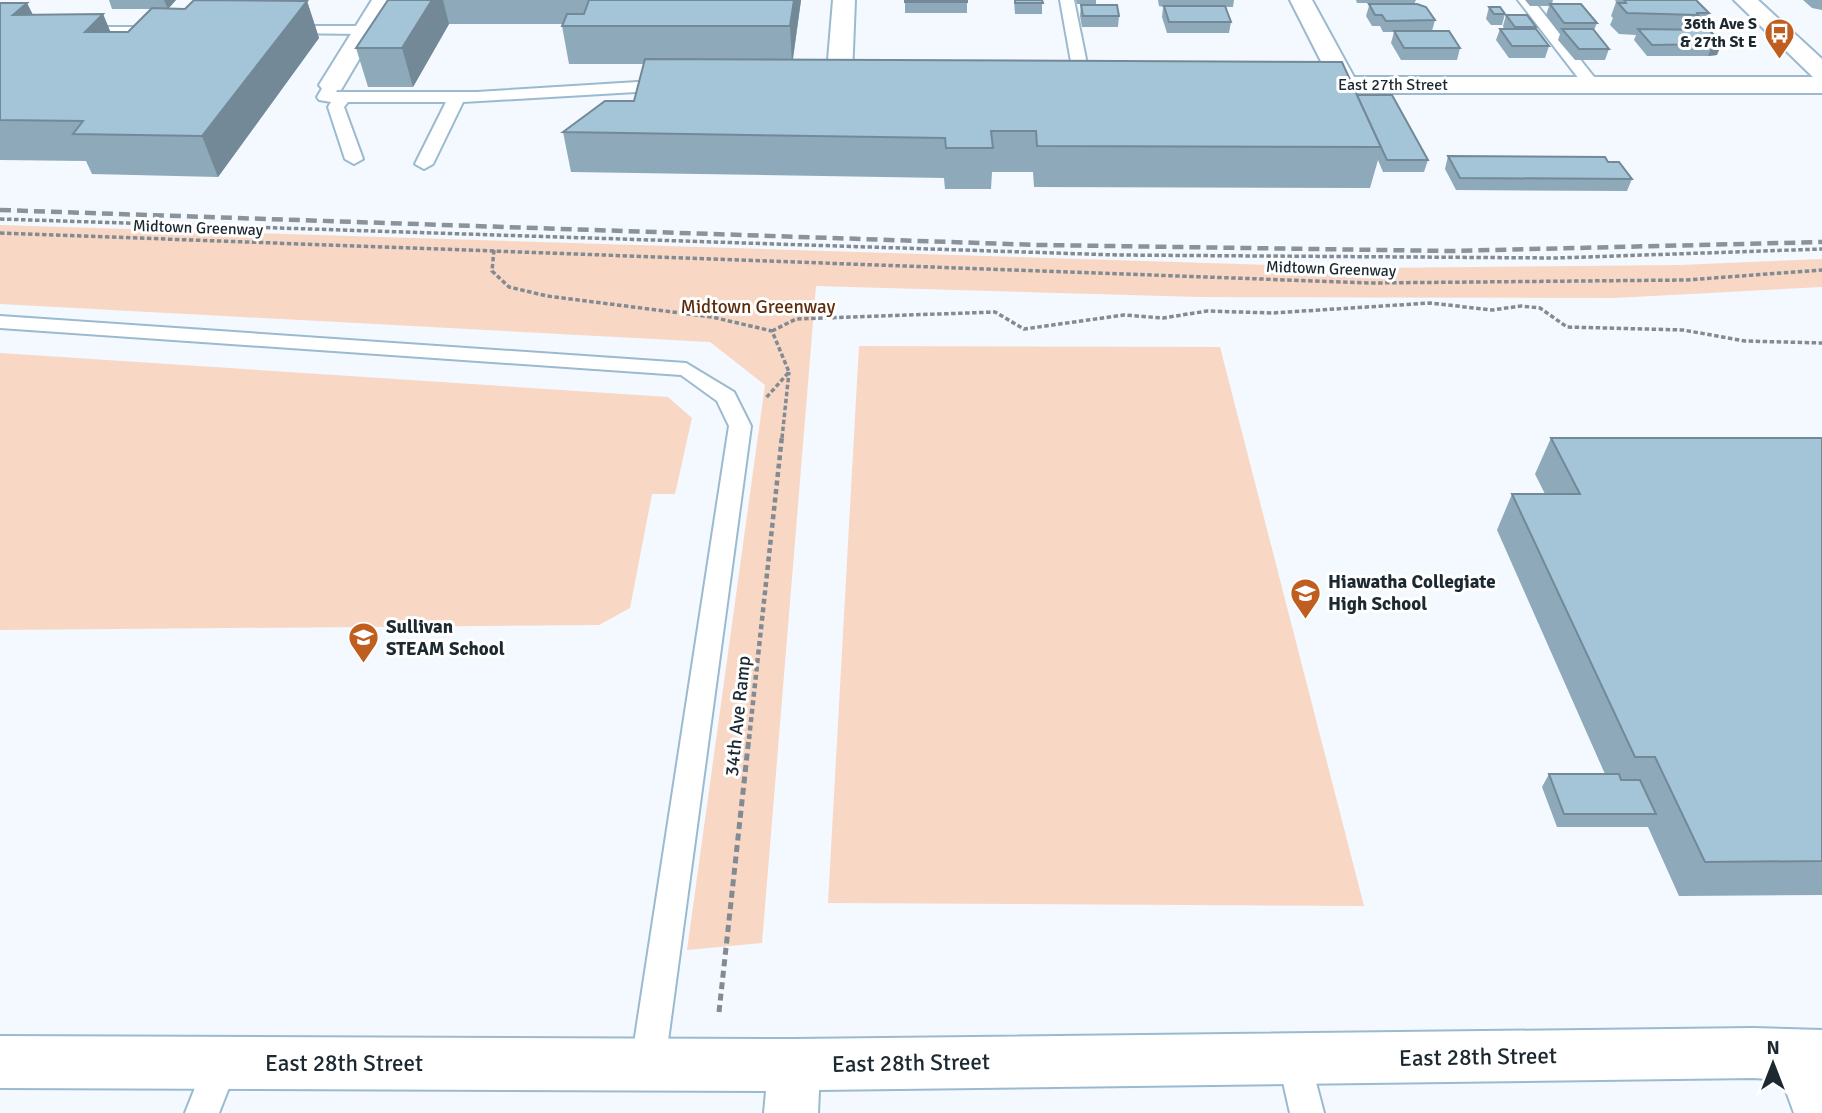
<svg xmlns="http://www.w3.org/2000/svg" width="1822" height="1113" font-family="Signika,sans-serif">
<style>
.green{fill:#f9d7c5}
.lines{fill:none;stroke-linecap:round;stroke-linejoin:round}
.service-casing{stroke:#9bbacf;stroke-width:4}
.minor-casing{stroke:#9bbacf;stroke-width:4}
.tertiary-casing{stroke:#9bbacf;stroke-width:4}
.path-far2{stroke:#828b92;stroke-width:3.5;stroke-dasharray:4.5 2.5;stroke-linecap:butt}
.path-far1{stroke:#828b92;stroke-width:4.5;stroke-dasharray:5 3.5;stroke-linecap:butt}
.path{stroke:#828b92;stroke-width:5;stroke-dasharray:7 4.5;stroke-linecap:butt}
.service{fill:#fff;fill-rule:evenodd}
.minor{fill:#fff;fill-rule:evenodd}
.tertiary{fill:#fff;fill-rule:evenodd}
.rail{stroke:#8a939a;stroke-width:4.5;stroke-dasharray:11 6;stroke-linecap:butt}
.wall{fill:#8da9ba}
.shaded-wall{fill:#738997}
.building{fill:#a4c4d8;stroke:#738997;stroke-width:2}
.labels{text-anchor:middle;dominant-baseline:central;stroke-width:6;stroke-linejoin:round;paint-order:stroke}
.far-poi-label{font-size:16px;font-weight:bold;fill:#1d2931;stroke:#fff;text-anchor:end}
.far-street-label{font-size:16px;fill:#1d2931;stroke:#fff}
.park-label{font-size:19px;fill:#5f2d0d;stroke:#fff}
.poi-label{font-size:19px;font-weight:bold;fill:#1d2931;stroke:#fff;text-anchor:start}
.street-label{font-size:19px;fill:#1d2931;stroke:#fff}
.near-street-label{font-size:23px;fill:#1d2931;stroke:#fff}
</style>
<rect width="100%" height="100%" fill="#f3f9fe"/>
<g class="green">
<path d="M0 225 1368 268 1680 265 1822 259V287L1614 298 1199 297 816 286 762 943 687 950 765 385 710 342 0 304Z"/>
<path d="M859 346 1220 347 1364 906 828 903Z"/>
<path d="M0 353 668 397 692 418 675 494H652L630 608 599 625 0 630Z"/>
</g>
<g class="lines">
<defs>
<g id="service">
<path d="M1060 0H1074L1091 84 1089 87 1083 89 1075 84Z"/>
<path d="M1518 0H1533L1598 82V88H1586Z"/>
<path d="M284 26H363L370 30 363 34 279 33V27Z"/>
<path d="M78 27H164L171 31 164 35 73 34V28Z"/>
<path d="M332 80 340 85 336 92H477L670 80 678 85 670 90 463 102 433 164 424 169 415 164 446 102H348L344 107 363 159 354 164 345 159 328 107 331 102 319 100 317 97 326 82Z"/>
<path d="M0 316 686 363 734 392 751 426 665 1063 660 1075 648 1079 636 1075 631 1063 729 426 717 401 681 375 0 328Z"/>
<path d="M1295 1044 1307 1048 1324 1113H1290L1278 1060 1283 1048Z"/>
<path d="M222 1046 234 1050 239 1062 219 1113H185L210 1050Z"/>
</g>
<g id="minor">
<path d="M372 0H394L341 90H323L319 85Z"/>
<path d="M833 0H855L852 76 877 79 881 84 877 89H830L826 84Z"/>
<path d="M1290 0H1312L1354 77H1822V93H1300L1291 90 1287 85 1291 80 1329 77Z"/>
<path d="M1753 1028 1822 1030V1113H1794L1782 1080 1753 1078 819 1090 818 1113H764L766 1091 0 1088V1036L794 1039Z"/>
</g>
<path id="tertiary" d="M1734 0H1758L1822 59V79L1813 77Z"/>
</defs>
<use href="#service" class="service-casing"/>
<use href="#minor" class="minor-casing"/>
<use href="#tertiary" class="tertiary-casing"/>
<g class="path-far2">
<path d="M0 219 1117 255 1556 258 1822 249"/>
<path d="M0 233 1370 283 1686 280 1822 270"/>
<path d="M494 250 492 271 509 287 547 296 712 317 772 331 789 372 765 399"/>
<path d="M772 331 796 319 995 312 1024 329 1124 315 1163 318 1207 311 1272 313 1430 303 1492 310 1521 306 1540 308 1567 327 1683 330 1745 341 1822 343"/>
<path d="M782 438 789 372"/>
</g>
<path class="path-far1" d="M749 739 782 436"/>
<path class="path" d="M719 1012 749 737"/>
<use href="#service" class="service"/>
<use href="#minor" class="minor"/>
<use href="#tertiary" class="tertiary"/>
<path class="rail" d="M0 210 1039 245 1452 251 1822 242"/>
</g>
<g class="wall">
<path d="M109 0H176L168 9H185L307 1 319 38 218 177 92 174 86 161 0 160V3H27L33 15 103 14 110 32H128L151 9H112Z"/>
<path d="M388 0H801L793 60 1357 95 1428 160 1424 172H1383L1378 160 1370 188 1034 187 1033 172H992L991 189H945L944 178 571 172 563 132 634 101 644 64H569L562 26 563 24H449L413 87H368L356 48Z"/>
<rect x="905" y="0" width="62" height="13"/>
<path d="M1014 0H1042V14H1015Z"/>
<path d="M1076 0H1096V4H1077Z"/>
<path d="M1158 0H1234L1233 7H1225L1231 22 1229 33H1167L1162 17 1163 7 1159 6Z"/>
<path d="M1356 0H1416L1414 4 1435 20 1432 31 1460 48 1457 60H1401L1391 43 1394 32H1383L1380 26H1372L1366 16 1369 6 1367 3H1357Z"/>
<path d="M1525 0H1553L1552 4 1597 23 1594 30 1609 49 1605 60H1575L1558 40 1560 34 1546 15 1549 6H1530Z"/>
<path d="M1615 0H1696L1709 13 1702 30H1709L1717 55 1708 56H1647L1634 40 1636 35 1619 34 1610 25 1613 18 1611 16 1616 2Z"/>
<path d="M1803 0H1822V10L1812 8Z"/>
<path d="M1081 5 1119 16 1118 27H1082L1080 16Z"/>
<path d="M1489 7 1505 14 1502 25H1491L1486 19Z"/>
<path d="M1506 15 1536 27 1535 29 1549 46 1545 58H1509L1496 40 1500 29H1504L1503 26Z"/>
<path d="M1448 156 1608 162 1632 179 1627 191 1456 190 1445 169Z"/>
<path d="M1551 438H1822V895L1679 896 1648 827H1557L1542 787 1549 774H1605L1497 530 1512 494H1545L1535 474Z"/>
</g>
<g class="shaded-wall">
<path d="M164 0H176L168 9Z"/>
<path d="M432 0H443L449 24 413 87 402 48Z"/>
<path d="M794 0H801L792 64 790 26Z"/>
<path d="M307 1 319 38 218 177 202 136Z"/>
<path d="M27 3 45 40 13 15Z"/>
<path d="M103 14 119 52 85 32Z"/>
<path d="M1722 43 1717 55 1708 56 1713 44Z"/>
</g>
<g class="building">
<path d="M194 0 307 1 202 136 73 134 83 121 0 120V3H27L13 15 103 14 85 32H128L152 8 185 9Z"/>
<path d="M388 0H432L402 48H356Z"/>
<path d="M589 0H794L790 26H562L567 14H584Z"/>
<rect x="905" y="0" width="62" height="2"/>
<path d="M1015 0H1042L1043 3H1015Z"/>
<path d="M1624 0H1696L1709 13H1697L1698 15 1627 13 1618 3H1626Z"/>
<path d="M1369 4H1417L1426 7 1435 20 1386 21 1382 15H1375Z"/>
<path d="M1550 4H1581L1597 23H1564Z"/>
<path d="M1081 5H1117L1119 16H1083Z"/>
<path d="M1164 6H1225L1231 22H1169Z"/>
<path d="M1489 7H1500L1505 14H1494Z"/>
<path d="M1506 15H1527L1536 27H1515Z"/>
<path d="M1500 29H1536L1549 46H1512Z"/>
<path d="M1562 29H1593L1609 49H1579Z"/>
<path d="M1638 29 1709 30 1722 43 1713 44 1652 45Z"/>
<path d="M1394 31H1449L1460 48H1404Z"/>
<path d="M645 59 1342 62 1381 147 1037 146 1036 131H991L993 148H946L945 138 563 132 605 101H634Z"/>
<path d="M1357 95H1392L1428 160H1387Z"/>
<path d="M1448 156 1605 157 1608 162H1619L1632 179 1460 178Z"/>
<path d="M1551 438H1822V861L1705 862 1655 757H1635L1512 494H1580Z"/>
<path d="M1549 774H1619L1621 780H1640L1656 814H1564Z"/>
</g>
<defs>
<symbol id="bus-pin" viewBox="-11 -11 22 30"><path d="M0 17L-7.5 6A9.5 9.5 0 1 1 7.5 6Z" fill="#bf5e1e" stroke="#fff"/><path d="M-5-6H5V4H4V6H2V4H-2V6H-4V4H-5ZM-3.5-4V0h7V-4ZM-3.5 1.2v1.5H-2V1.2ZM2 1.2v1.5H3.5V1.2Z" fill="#fff"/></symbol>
<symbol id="school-pin" viewBox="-11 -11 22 30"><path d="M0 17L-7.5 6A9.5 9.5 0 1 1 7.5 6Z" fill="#bf5e1e" stroke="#fff"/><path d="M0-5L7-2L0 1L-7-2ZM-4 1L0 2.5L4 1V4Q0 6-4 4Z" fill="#fff"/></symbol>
</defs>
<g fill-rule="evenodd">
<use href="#bus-pin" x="1762" y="16" width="35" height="47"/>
<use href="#school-pin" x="1288" y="576" width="35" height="47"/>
<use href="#school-pin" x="346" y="620" width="35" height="47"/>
</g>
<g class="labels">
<g class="far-poi-label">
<text x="1757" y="24">36th Ave S<tspan x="1757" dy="18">&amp; 27th St E</tspan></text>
</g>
<g class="far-street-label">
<text x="1393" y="85">East 27th Street</text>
<text transform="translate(198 228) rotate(2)">Midtown Greenway</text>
<text transform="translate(1331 269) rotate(2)">Midtown Greenway</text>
</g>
<g class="park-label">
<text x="758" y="307">Midtown Greenway</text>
</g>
<g class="poi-label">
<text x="1328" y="582">Hiawatha Collegiate<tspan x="1328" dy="22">High School</tspan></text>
<text x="386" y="627">Sullivan<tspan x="386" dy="22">STEAM School</tspan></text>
</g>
<g class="street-label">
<text transform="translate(738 716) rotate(-84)">34th Ave Ramp</text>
</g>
<g class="near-street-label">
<text transform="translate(1478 1057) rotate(-1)">East 28th Street</text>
<text x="344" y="1063">East 28th Street</text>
<text transform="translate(911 1063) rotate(-1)">East 28th Street</text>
</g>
</g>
<g transform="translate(1773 1064)" stroke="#ffffff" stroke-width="5" paint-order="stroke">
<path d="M0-5L12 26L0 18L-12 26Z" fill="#1d2931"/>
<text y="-10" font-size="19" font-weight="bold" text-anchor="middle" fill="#1d2931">N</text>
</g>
</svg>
